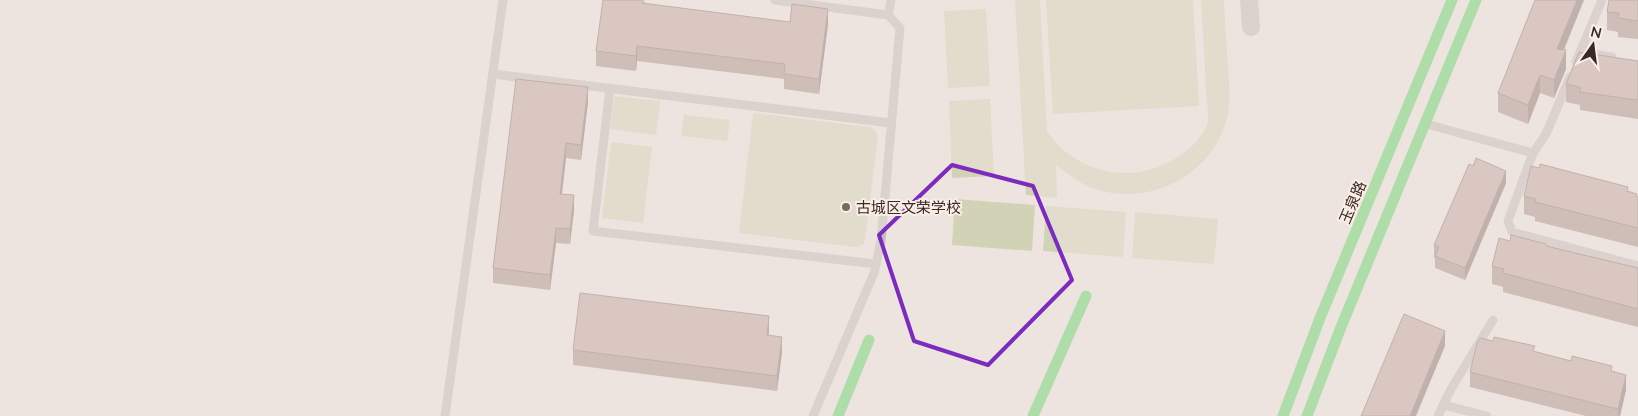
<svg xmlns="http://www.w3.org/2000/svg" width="1638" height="416" font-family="Lato,'Noto Sans SC',sans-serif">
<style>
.green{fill:#d2d2b7}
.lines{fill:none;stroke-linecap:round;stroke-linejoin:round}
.lane{stroke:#c6bdb8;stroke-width:9}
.street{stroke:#c6bdb8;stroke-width:18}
.fast{stroke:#63d668;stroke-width:11}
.wall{fill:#a88e89}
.shaded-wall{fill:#88746f}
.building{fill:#c3a59f;stroke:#88746f}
.marked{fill:none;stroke:#7b2cbf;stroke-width:4;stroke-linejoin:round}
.poi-dot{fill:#776a67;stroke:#fbeee5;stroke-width:2}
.labels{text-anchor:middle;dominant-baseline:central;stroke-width:4;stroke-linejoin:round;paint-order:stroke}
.street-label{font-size:15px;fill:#372926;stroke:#fbeee5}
.poi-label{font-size:15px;fill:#372926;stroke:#fbeee5;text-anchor:start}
</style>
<rect width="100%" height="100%" fill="#eee4df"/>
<g class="green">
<path d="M1015 0H1040L1047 132C1054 140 1060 148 1069 154 1099 178 1144 179 1176 158 1188 151 1201 139 1207 125 1210 118 1207 104 1206 95 1205 63 1203 32 1201 0H1224C1225 22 1226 43 1228 65 1229 83 1231 101 1227 118 1213 175 1150 207 1095 189 1080 184 1068 174 1056 165L1057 198 1026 195Z"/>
<path d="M1046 0H1193L1199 106 1053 114Z"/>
<path d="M986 9 990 86 948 88 944 11Z"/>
<path d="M614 96 660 101 656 135 610 129Z"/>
<path d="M990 99 994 176 952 178 949 101Z"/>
<path d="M753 113 870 127 875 130 878 136 865 240 863 245 855 247 739 233Z"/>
<path d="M684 115 730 120 727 141 681 136Z"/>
<path d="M611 142 652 147 643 223 602 218Z"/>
<path d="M955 199 1035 205 1032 251 952 245Z"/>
<path d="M1046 206 1126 212 1123 257 1043 251Z"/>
<path d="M1135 212 1218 219 1214 264 1132 258Z"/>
</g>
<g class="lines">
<g class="lane">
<path d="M775 0 888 15 900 28 881 241 874 273 813 416"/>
<path d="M888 15 891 0"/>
<path d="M1580 52 1612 57"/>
<path d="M1576 62 1602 0"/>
<path d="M493 74 891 123"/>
<path d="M1570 77 1546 134 1533 153 1508 221 1512 232 1638 266"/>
<path d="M610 88 593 231 876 264"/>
<path d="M1426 124 1533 153"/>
<path d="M1444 405 1487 416"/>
<path d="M445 416 503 0"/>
<path d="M1438 416 1451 389 1493 320"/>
</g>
<path class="street" d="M1249 0 1251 27"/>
<g class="fast">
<path d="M838 416 869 340"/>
<path d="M1033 416 1086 296"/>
<path d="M1283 416 1320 318 1452 0"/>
<path d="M1307 416 1341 327 1476 0"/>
</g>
</g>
<g class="wall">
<path d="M645 0 644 4 790 22 828 24 819 94 784 89V79L637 61 636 71 596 66V51Z"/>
<path d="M1638 0V39L1618 37V32L1607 30V12Z"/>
<path d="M1564 50 1566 69 1554 98 1540 93 1528 124 1498 112V93Z"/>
<path d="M1638 61V119L1580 110V105L1566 102V84Z"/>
<path d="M588 102 581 160 566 158 562 194 574 210 570 244 556 243 550 290 493 283V268Z"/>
<path d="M1506 183 1465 280 1435 268V258H1434V245Z"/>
<path d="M1628 191 1638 197V247L1535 221V217L1524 214V196Z"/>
<path d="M1510 241 1546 246 1638 268V327L1503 292V287L1492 284V266Z"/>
<path d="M769 331V335L782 352 777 391 573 365V350Z"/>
<path d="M1535 352 1612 371 1626 390 1620 416H1586L1470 387V372Z"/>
</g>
<g class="shaded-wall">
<path d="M1577 0H1584L1557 67V49Z"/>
<path d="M828 9V24L819 94V79Z"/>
<path d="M637 46V61L636 71V56Z"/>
<path d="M1566 50V69L1554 98V80Z"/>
<path d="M1540 75V93L1528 124V105Z"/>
<path d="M588 87V102L581 160V145Z"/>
<path d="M566 143V158L560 209V194Z"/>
<path d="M1506 171V183L1465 280V268Z"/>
<path d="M574 195V210L570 244V229Z"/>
<path d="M556 228V243L550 290V275Z"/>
<path d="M769 316V331L767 350V335Z"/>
<path d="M1445 331V346L1416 416H1410Z"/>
<path d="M782 337V352L777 391V376Z"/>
<path d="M1626 375V390L1620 416H1618V409Z"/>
</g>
<g class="building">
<path d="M603 0H643L642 3 790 22 792 4 828 9 819 79 784 74 785 64 637 46 636 56 596 51Z"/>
<path d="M1535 0H1577L1557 49 1566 50 1554 80 1540 75 1528 105 1498 93Z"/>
<path d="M1609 0H1638V21L1618 18 1619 13 1607 12Z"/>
<path d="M1579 52 1638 61V100L1580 92V87L1566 84Z"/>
<path d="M516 79 588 87 581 145 566 143 560 194 574 195 570 229 556 228 550 275 493 268Z"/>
<path d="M1476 158 1506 171 1465 268 1435 256 1439 247 1434 245 1469 164 1473 166Z"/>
<path d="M1540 164 1628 187 1627 191 1637 194 1636 196 1638 197V228L1535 202 1536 199 1524 196 1531 166 1539 168Z"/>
<path d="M1511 235 1546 244V246L1638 268V309L1503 273 1504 269 1492 266 1499 238 1510 241Z"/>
<path d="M580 293 769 316 767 335 782 337 777 376 573 350Z"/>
<path d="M1404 314 1445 331 1410 416H1361Z"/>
<path d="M1494 337 1535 346 1533 351 1571 361 1572 356 1612 366 1611 371 1626 375 1618 409 1470 372 1477 343 1480 338 1493 341Z"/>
</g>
<path d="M0 0H1638V416H0ZM952 165 1033 186 1072 280 988 365 914 341 879 235Z" fill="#eee4df" fill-opacity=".55" fill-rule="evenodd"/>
<path class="marked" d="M952 165 1033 186 1072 280 988 365 914 341 879 235Z"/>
<circle class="poi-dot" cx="846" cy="207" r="5"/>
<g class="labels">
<g class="street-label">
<text transform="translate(1352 202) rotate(-67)">玉泉路</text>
</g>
<g class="poi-label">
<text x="856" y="207">古城区文荣学校</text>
</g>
</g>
<g transform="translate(1593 45) rotate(14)" stroke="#fbeee5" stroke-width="4" paint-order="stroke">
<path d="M0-4L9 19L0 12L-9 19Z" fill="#372926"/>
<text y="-8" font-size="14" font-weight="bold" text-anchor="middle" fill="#372926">N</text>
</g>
</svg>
